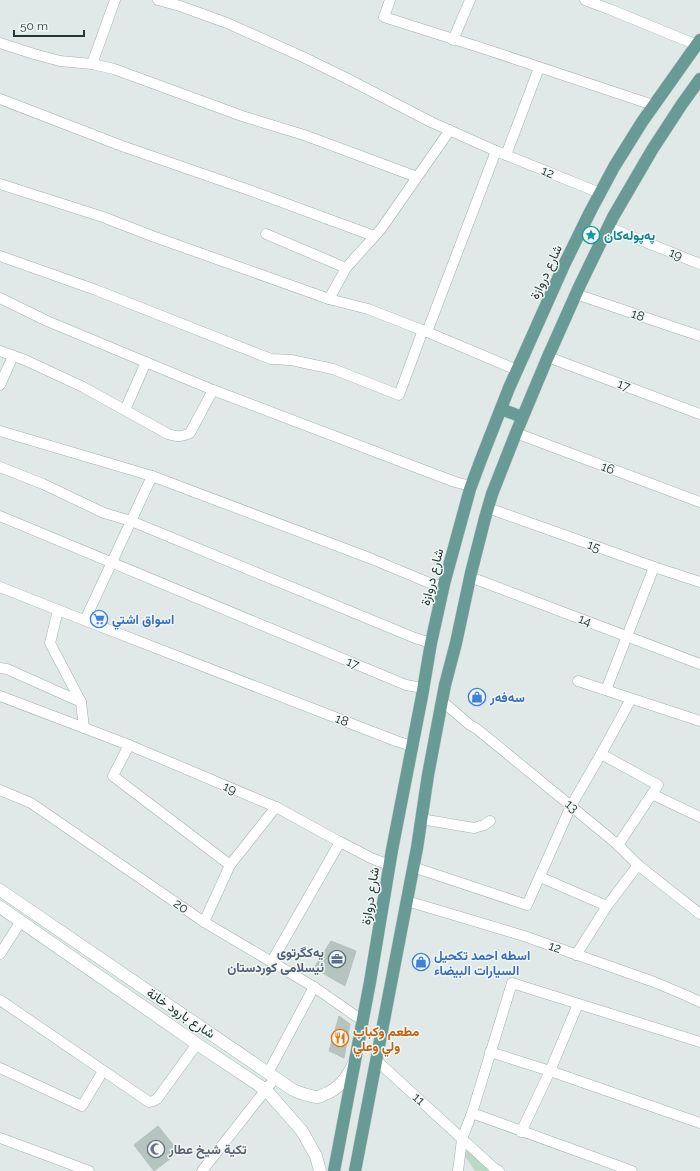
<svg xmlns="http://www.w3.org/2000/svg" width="700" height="1171" font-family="Raleway,Vazirmatn,sans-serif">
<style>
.green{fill:#bbd9c7}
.building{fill:#b6c4c0;stroke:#b3c2be}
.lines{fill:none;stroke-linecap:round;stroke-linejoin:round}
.minor-casing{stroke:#a3b0ae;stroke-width:11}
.secondary-casing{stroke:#a0b4b0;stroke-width:13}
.primary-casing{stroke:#bdc3c2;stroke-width:13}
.minor{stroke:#fff;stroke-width:10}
.secondary{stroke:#fff;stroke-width:12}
.primary{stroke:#689b96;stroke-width:12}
.labels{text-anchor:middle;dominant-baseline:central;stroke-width:3;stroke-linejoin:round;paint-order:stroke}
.street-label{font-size:13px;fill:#223835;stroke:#f0f6f4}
.culture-label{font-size:13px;font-weight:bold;fill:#0d838f;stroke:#f0f6f4;text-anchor:start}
.shop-label{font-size:13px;font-weight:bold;fill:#366cbe;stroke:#f0f6f4;text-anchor:start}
.service-label{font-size:13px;font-weight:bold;fill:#4e5e75;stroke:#f0f6f4;text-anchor:end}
.food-label{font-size:13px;font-weight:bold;fill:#c56008;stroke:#f0f6f4;text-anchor:start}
.worship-label{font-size:13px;font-weight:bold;fill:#5b616d;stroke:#f0f6f4;text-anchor:start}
</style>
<rect width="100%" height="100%" fill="#e0e9e7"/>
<path class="green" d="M469 1150 491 1171H475L464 1155 466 1151Z"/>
<g class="building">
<path d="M331 941 356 951 345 986 314 968Z"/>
<path d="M339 1016 350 1024 344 1058 329 1051Z"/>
<path d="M158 1126 179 1152 154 1171 134 1145Z"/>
</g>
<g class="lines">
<defs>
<g id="minor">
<path d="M158 0 180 6 227 23 303 57 344 77 431 122 496 151 600 193"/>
<path d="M390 0 384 17 488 50 653 105"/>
<path d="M585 0 609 9 697 45"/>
<path d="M453 40 470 0"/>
<path d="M0 43 34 54 60 61 92 64 114 69 242 116 304 135 417 177"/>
<path d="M92 64 115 0"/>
<path d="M0 99 122 146 246 189 374 236"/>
<path d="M506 155 539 68"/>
<path d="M0 184 103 217 152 236 329 299 368 309 427 332 517 370"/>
<path d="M608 227 700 264"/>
<path d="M266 234 346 268"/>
<path d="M0 256 96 290 271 359 291 360 333 369 399 395 423 330"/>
<path d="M576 294 700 336"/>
<path d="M0 298 47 321 213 390 455 482 471 486"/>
<path d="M329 299 346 268 381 229 450 130"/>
<path d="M427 332 496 151"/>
<path d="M0 351 25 360 83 387 168 434C177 437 181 437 190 433L213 390"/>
<path d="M548 357 700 414"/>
<path d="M0 385 13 356"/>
<path d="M125 410 146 362"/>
<path d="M0 431 152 476 372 559 427 582 443 587"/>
<path d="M516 433 700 502"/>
<path d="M0 467 43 484 104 513 131 521 415 638 431 643"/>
<path d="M488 508 654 567 700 582"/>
<path d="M0 516 406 685 423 688"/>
<path d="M470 577 700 664"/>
<path d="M0 587 58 610 396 741 412 746"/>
<path d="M58 610 50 643 81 702 84 728"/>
<path d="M85 620 152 476"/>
<path d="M0 668 7 669 81 702"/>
<path d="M578 681 700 721"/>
<path d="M606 690 654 567"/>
<path d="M0 696 129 745 276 807 340 842 371 858 389 865"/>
<path d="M442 701 470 725 477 729 571 806 618 845 638 865 700 914"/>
<path d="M129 745 113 776 230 865"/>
<path d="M601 754 658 785 618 845"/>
<path d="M0 790 31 803 204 922 314 987 363 1021"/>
<path d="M652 794 700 817"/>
<path d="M421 819 474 828 484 825 490 821"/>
<path d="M413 867 527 905 571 806 601 754 631 699"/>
<path d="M540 877 607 906"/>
<path d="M407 901 524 936 654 982 685 995 700 1002"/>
<path d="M204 922 230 865 276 807"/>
<path d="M0 954 21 921"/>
<path d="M576 955 607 906 638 865"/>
<path d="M272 961 340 842"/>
<path d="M0 1000 149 1102 153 1101 157 1099 197 1044"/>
<path d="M490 1052 550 1071 700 1123"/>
<path d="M376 1060 494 1168 499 1171"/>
<path d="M0 1068 82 1106 103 1071"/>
<path d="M268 1073 314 987"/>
<path d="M472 1113 632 1171"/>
<path d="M521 1132 550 1071 578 1004"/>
<path d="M0 1138 89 1171"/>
<path d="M202 1171 275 1078"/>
<path d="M458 1171 462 1139 472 1113 512 983 700 1042"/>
</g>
<g id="secondary">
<path d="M0 890 293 1090C301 1093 310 1097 318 1097 320 1097 323 1095 325 1094 339 1089 347 1078 353 1065"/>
<path d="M0 907 197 1044 266 1090 302 1131 316 1156 320 1171"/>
</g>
<g id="primary">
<path d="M501 409 522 417"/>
<path d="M334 1171 370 982 392 850 422 696 431 643 444 584 470 489 480 462 509 388 564 265 590 212 614 167 642 122 700 40"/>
<path d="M355 1171 417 848 428 775 445 685 456 643 471 573 485 518 492 494 516 433 547 359 580 285 613 217 652 150 682 104 700 79"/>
</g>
</defs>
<use href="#minor" class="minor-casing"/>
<use href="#secondary" class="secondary-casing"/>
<use href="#primary" class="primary-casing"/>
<use href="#minor" class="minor"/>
<use href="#secondary" class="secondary"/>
<use href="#primary" class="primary"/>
</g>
<defs>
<symbol id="sight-ring" viewBox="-11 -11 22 22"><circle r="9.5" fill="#f0f6f4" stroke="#0f9aa8" stroke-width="1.5"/><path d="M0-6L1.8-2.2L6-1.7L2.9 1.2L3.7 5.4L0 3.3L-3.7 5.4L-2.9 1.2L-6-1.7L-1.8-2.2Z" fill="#0f9aa8"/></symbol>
<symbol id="supermarket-ring" viewBox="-11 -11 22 22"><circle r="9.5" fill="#f0f6f4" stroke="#3f7fe0" stroke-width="1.5"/><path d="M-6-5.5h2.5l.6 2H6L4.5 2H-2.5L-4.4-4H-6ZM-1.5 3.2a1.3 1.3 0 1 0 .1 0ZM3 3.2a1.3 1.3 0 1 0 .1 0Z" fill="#3f7fe0"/></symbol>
<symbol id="shop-ring" viewBox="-11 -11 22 22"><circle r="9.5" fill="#f0f6f4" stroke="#3f7fe0" stroke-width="1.5"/><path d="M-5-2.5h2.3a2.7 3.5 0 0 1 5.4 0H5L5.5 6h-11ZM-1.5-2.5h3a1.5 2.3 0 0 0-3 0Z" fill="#3f7fe0"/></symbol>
<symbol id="office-ring" viewBox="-11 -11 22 22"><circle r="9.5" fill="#f0f6f4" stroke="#5c6f8a" stroke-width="1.5"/><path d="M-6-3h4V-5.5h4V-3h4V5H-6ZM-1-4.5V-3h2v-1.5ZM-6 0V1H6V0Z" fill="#5c6f8a"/></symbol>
<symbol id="restaurant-ring" viewBox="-11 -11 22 22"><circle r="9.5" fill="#f0f6f4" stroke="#e8710a" stroke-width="1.5"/><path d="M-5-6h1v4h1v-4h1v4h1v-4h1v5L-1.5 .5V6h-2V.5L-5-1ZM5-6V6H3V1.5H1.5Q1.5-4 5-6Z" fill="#e8710a"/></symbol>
<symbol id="mosque-ring" viewBox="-11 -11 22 22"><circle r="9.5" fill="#f0f6f4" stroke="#6b7280" stroke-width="1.5"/><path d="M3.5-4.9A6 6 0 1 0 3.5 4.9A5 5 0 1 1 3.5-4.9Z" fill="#6b7280"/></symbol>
</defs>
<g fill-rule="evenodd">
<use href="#sight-ring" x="581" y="225" width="20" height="20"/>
<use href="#supermarket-ring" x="89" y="609" width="20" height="20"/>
<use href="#shop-ring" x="467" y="687" width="20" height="20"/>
<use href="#office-ring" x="327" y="949" width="20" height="20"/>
<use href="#shop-ring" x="411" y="952" width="20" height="20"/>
<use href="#restaurant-ring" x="330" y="1028" width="20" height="20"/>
<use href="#mosque-ring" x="146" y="1139" width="20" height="20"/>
</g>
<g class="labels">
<g class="street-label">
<text transform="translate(548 172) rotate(23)">12</text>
<text transform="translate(676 254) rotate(22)">19</text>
<text transform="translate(546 272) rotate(-65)">شارع دروازة</text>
<text transform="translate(638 315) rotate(19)">18</text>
<text transform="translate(624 385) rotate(21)">17</text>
<text transform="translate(608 468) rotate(21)">16</text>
<text transform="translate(594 546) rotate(20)">15</text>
<text transform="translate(432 577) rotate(-76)">شارع دروازة</text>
<text transform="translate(585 620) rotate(21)">14</text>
<text transform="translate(353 663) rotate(23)">17</text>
<text transform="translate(342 720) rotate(21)">18</text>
<text transform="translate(230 788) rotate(23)">19</text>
<text transform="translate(572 806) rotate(40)">13</text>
<text transform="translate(370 896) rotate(-81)">شارع دروازة</text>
<text transform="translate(181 906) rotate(34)">20</text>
<text transform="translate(555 947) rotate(19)">12</text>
<text transform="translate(181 1013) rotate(34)">شارع بارود خانة</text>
<text transform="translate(419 1099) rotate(42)">11</text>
</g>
<g class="culture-label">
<text x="604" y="235">پەپولەکان</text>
</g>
<g class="shop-label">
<text x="112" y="619">اسواق اشتي</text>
<text x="490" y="697">سەفەر</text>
<text x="434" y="955">اسطه احمد تكحيل<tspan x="434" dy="15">السيارات البيضاء</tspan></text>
</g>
<g class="service-label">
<text x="324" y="952">یەکگرتوی<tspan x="324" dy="15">ئیسلامی کوردستان</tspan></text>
</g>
<g class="food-label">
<text x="353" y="1031">مطعم وكباب<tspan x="353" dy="15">ولي وعلي</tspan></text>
</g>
<g class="worship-label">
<text x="169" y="1149">تكية شيخ عطار</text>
</g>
</g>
<path d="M14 30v6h70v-6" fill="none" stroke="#223835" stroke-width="2"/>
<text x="20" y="30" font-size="12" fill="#223835" stroke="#f0f6f4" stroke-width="3" paint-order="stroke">50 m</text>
</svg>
